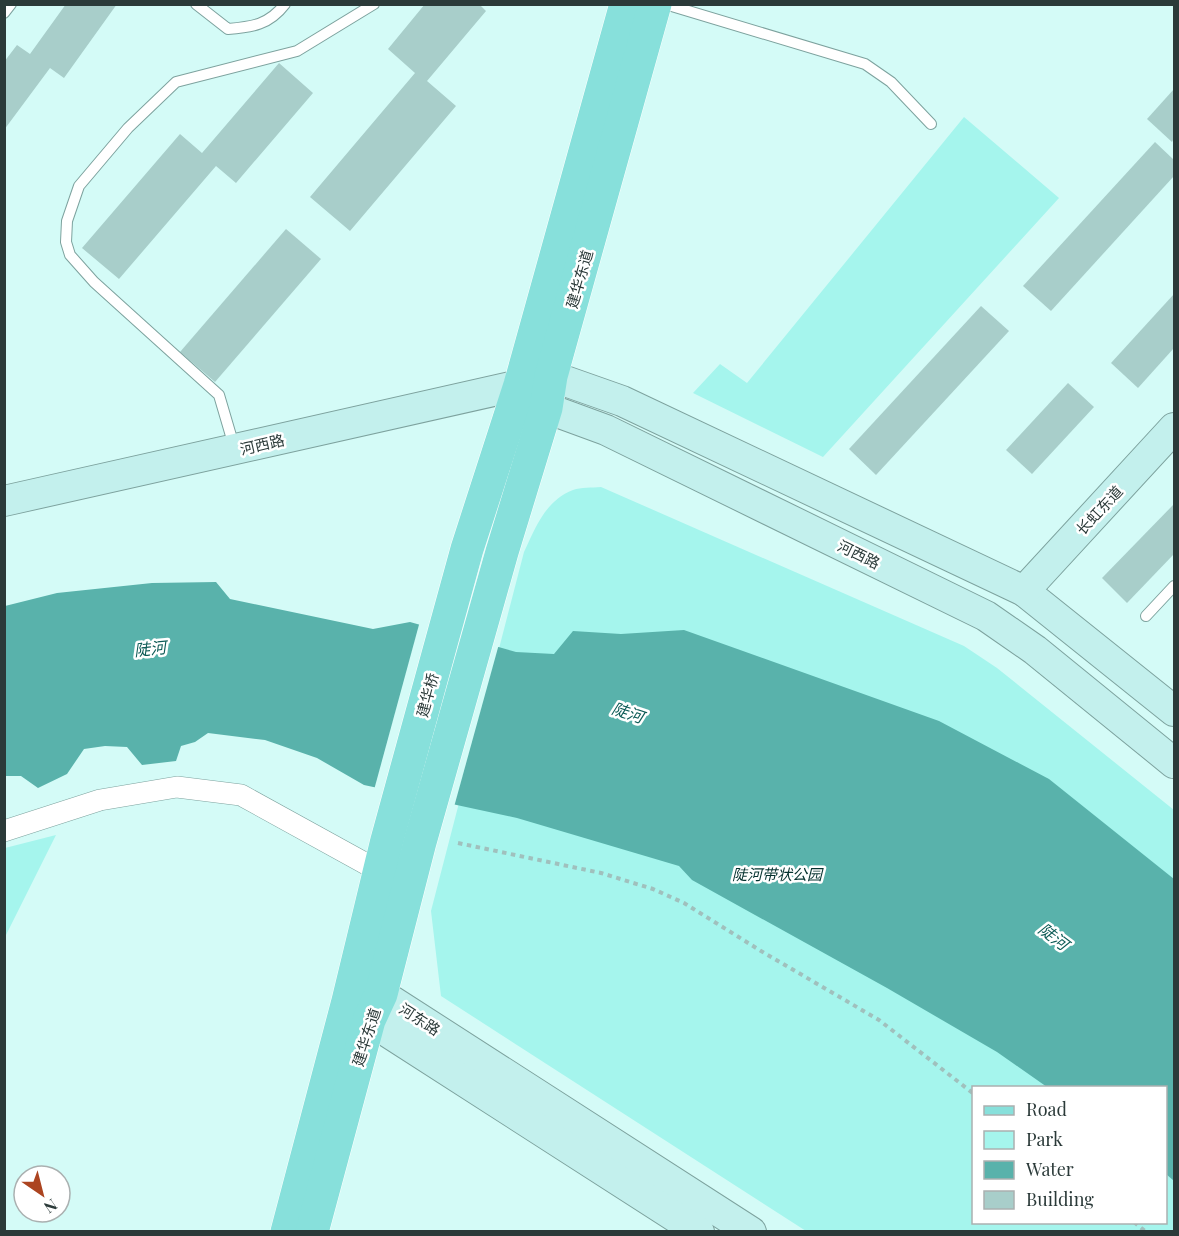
<svg xmlns="http://www.w3.org/2000/svg" width="1179" height="1236" font-family="'Playfair Display','Noto Sans SC',serif">
<style>
.green{fill:#a5f5ed;fill-rule:evenodd}
.water{fill:#59b2ab}
.pier{fill:#d4fbf7}
.building{fill:#a8ceca}
.lines{fill:none;stroke-linecap:round;stroke-linejoin:round}
.lane-casing{stroke:#7da29e;stroke-width:12}
.street-casing{stroke:#7da29e;stroke-width:22}
.secondary-casing{stroke:#7da29e;stroke-width:32}
.primary-casing{stroke:#fff;stroke-width:34}
.path{stroke:#a0c0bd;stroke-width:4;stroke-dasharray:4.5 4.5;stroke-linecap:butt}
.lane{stroke:#fff;stroke-width:10}
.street{stroke:#fff;stroke-width:21}
.secondary{stroke:#c3f0ed;stroke-width:30}
.primary{stroke:#87e0db;stroke-width:33}
.labels{text-anchor:middle;dominant-baseline:central;stroke-width:5;stroke-linejoin:round;paint-order:stroke}
.street-label{font-size:15px;fill:#2b3a39;stroke:#fff}
.park-label{font-size:15px;font-style:italic;fill:#04312e;stroke:#fff}
.water-label{font-size:16px;font-style:italic;fill:#0d5b56;stroke:#fff}
</style>
<rect width="100%" height="100%" fill="#d4fbf7"/>
<g class="green">
<path d="M964 117 1059 198 823 457 693 393 720 364 747 383Z"/>
<path d="M601 487 964 646 997 668 1174 810V1231H806L441 996 431 911 524 552C536 527 545 501 573 490 581 487 592 488 601 487ZM974 1088H1166V1222H974Z"/>
<path d="M56 835 5 937V848Z"/>
</g>
<path class="water" d="M216 582 230 599 373 629 410 622 516 652 554 654 573 631 621 634 684 630 939 721 1049 779 1174 879V1181L1166 1174V1088L1047 1087 997 1052 887 988 692 880 679 866 517 818 364 785 317 758 265 740 208 733 195 742 181 746 176 761 142 765 127 747 105 746 84 749 67 774 38 788 21 776H5V606L57 593 152 583Z"/>
<path class="pier" d="M420 621 499 644 454 807 374 790Z"/>
<g class="building">
<path d="M66 4H117L64 78 50 68 4 130V62L17 45 30 54Z"/>
<path d="M425 4H479L486 11 427 81 456 106 350 231 310 197 415 73 388 49Z"/>
<path d="M279 63 313 93 236 183 216 166 119 279 82 248 180 134 202 153Z"/>
<path d="M1174 89V138L1172 142 1147 119Z"/>
<path d="M1155 142 1174 160V176L1051 311 1023 286Z"/>
<path d="M286 229 321 259 215 382 180 352Z"/>
<path d="M1174 294V348L1138 388 1111 363Z"/>
<path d="M981 306 1009 331 876 475 849 449Z"/>
<path d="M1068 383 1094 407 1032 474 1006 450Z"/>
<path d="M1174 504V554L1127 603 1102 578Z"/>
</g>
<g class="lines">
<defs>
<g id="lane">
<path d="M196 4 228 29C252 27 269 25 285 4"/>
<path d="M665 4 865 64 891 82 931 124"/>
<path d="M4 13 11 4"/>
<path d="M234 446 219 395 94 282 70 255 66 242 67 221 79 186 128 128 176 82 297 51 374 4"/>
<path d="M1146 616 1174 586"/>
</g>
<path id="street" d="M4 831 100 800 177 787 241 795 379 871"/>
<g id="secondary">
<path d="M528 392 546 408 606 430 986 616 1035 650 1174 763"/>
<path d="M4 501 520 385 551 376 622 401 1024 591 1174 711"/>
<path d="M1024 591 1174 428"/>
<path d="M359 998 381 994 751 1232"/>
<path d="M352 1005 369 1020 699 1232"/>
</g>
<g id="primary">
<path d="M287 1232 348 1001 387 840 467 549 520 385 626 4"/>
<path d="M312 1232 369 1020 381 994 420 842 502 552 546 408 551 376 655 4"/>
</g>
</defs>
<use href="#lane" class="lane-casing"/>
<use href="#street" class="street-casing"/>
<use href="#secondary" class="secondary-casing"/>
<use href="#primary" class="primary-casing"/>
<g class="path">
<path d="M458 843 601 873 653 889 684 903 761 951 879 1020 974 1094"/>
<path d="M1134 1222 1146 1232"/>
</g>
<use href="#lane" class="lane"/>
<use href="#street" class="street"/>
<use href="#secondary" class="secondary"/>
<use href="#primary" class="primary"/>
</g>
<g class="labels">
<g class="street-label">
<text transform="translate(579 279) rotate(-74)">建华东道</text>
<text transform="translate(262 444) rotate(-13)">河西路</text>
<text transform="translate(1099 510) rotate(-47)">长虹东道</text>
<text transform="translate(859 554) rotate(26)">河西路</text>
<text transform="translate(427 695) rotate(-75)">建华桥</text>
<text transform="translate(420 1019) rotate(33)">河东路</text>
<text transform="translate(366 1037) rotate(-72)">建华东道</text>
</g>
<g class="park-label">
<text x="777" y="874">陡河带状公园</text>
</g>
<g class="water-label">
<text transform="translate(150 648) rotate(-6)">陡河</text>
<text transform="translate(628 712) rotate(18)">陡河</text>
<text transform="translate(1054 936) rotate(37)">陡河</text>
</g>
</g>
<rect width="1179" height="1236" fill="none" stroke="#2b3a39" stroke-width="12"/>
<rect x="972" y="1086" width="195" height="138" fill="#ffffff" stroke="#aab0b0" stroke-width="1.5"/>
<rect x="984" y="1106" width="30" height="9" fill="#87e0db" stroke="#aab0b0" stroke-width="1.5"/>
<text x="1026" y="1116" font-size="18" fill="#2b3a39">Road</text>
<rect x="984" y="1131" width="30" height="18" fill="#a5f5ed" stroke="#aab0b0" stroke-width="1.5"/>
<text x="1026" y="1146" font-size="18" fill="#2b3a39">Park</text>
<rect x="984" y="1161" width="30" height="18" fill="#59b2ab" stroke="#aab0b0" stroke-width="1.5"/>
<text x="1026" y="1176" font-size="18" fill="#2b3a39">Water</text>
<rect x="984" y="1191" width="30" height="18" fill="#a8ceca" stroke="#aab0b0" stroke-width="1.5"/>
<text x="1026" y="1206" font-size="18" fill="#2b3a39">Building</text>
<g transform="translate(42 1194) rotate(145)"><circle r="28" fill="#ffffff" stroke="#aab0b0" stroke-width="1.5"/>
<path d="M0-4.5L10 22L0 15L-10 22Z" fill="#ac4420"/>
<text y="-9" font-size="16" font-weight="bold" text-anchor="middle" fill="#2b3a39">N</text>
</g>
</svg>
